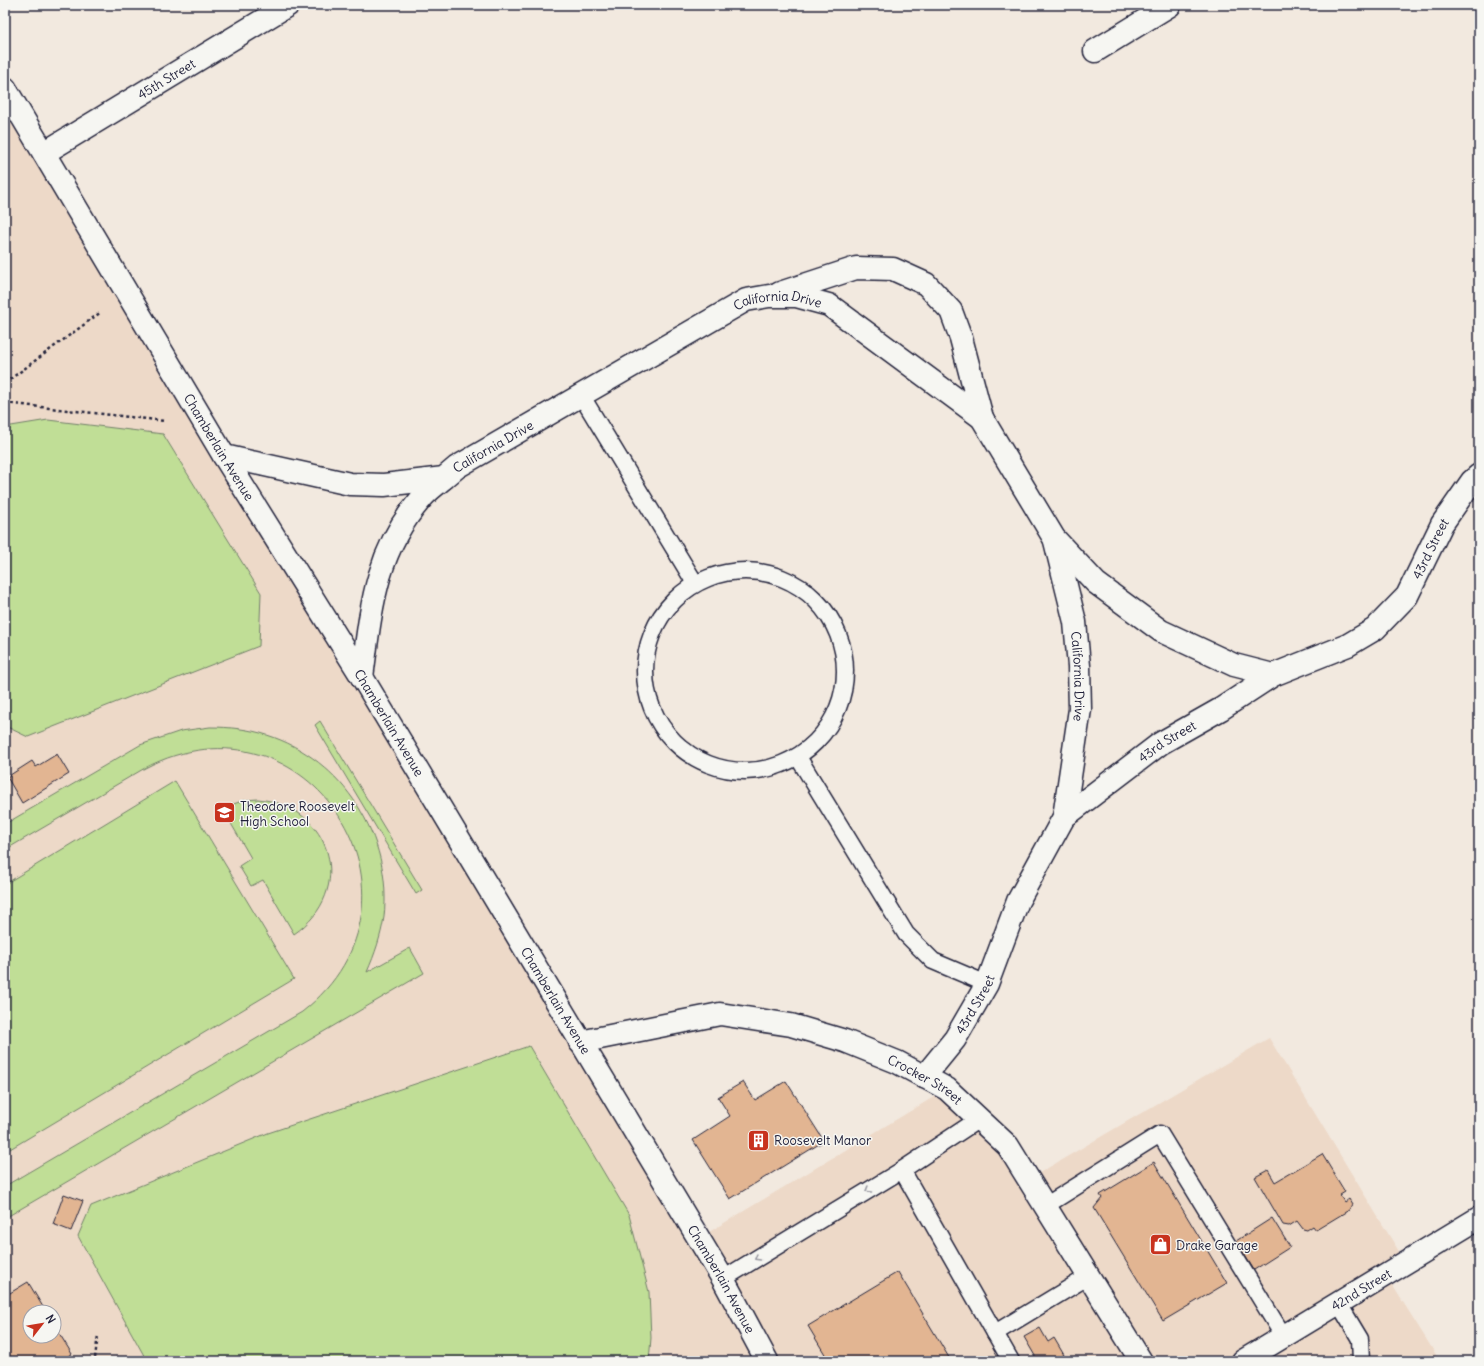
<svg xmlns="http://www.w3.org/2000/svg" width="1484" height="1366" font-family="Delius,sans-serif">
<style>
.built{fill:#edd9c8;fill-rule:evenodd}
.pitch{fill:#c0de96;stroke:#718068}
.building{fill:#e2b592;stroke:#22223b}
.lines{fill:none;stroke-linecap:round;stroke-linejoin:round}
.lane-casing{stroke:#22223b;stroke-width:19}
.street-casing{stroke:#22223b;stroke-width:25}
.secondary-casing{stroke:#22223b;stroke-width:25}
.path{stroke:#22223b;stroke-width:2.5;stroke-dasharray:3 3;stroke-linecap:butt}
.lane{stroke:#f6f6f2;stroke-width:16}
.street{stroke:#f6f6f2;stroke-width:22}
.secondary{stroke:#f6f6f2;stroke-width:22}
.oneway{stroke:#9797a0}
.labels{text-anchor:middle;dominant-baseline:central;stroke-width:3;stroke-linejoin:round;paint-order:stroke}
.street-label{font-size:13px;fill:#22223b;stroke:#f6f6f2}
.poi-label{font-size:13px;fill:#22223b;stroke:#f6f6f2;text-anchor:start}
</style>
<rect width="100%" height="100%" fill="#f2e9df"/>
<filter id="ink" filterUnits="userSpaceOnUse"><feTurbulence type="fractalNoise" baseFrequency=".025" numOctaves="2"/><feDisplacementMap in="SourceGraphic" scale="8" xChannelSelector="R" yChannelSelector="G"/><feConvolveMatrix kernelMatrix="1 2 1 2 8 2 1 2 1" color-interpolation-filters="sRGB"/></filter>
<g filter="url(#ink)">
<path class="built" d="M5 88 699 1238 947 1089 1029 1179 1269 1038 1406 1263 1386 1275 1440 1361H5ZM30 1312H54V1336H30Z"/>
<g class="pitch">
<path d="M48 420 163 434 261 593 259 646 28 737 5 726V427Z"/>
<path d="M320 721 422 890 416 894 315 725Z"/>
<path d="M210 727C229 727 249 729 267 735 343 759 393 838 384 917 381 936 375 954 367 972L410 948 424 973 5 1218V1186L302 1012C447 898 307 683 145 768L5 850V824L140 745 181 731Z"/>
<path d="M175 781 294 979 5 1152V884Z"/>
<path d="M258 799C332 806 357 891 294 934L263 880 251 886 239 866 251 858 222 808 245 800Z"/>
<path d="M529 1046 629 1215 649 1292 651 1338 649 1361H147L78 1236 91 1206 268 1133Z"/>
</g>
<g class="building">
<path d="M57 754 69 774 22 803 7 777 32 761 36 767Z"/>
<path d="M786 1081 824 1141 730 1199 693 1140 730 1116 718 1097 743 1082 755 1100Z"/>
<path d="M1322 1154 1345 1192 1340 1195 1345 1202 1349 1199 1352 1204 1349 1210 1316 1230 1313 1226 1307 1230 1303 1229 1297 1221 1289 1226 1283 1225 1255 1177 1268 1170 1275 1182Z"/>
<path d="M1154 1162 1227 1283 1163 1321 1094 1208 1102 1198 1100 1195Z"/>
<path d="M64 1194 83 1201 71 1231 53 1224Z"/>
<path d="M1272 1218 1290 1247 1254 1270 1236 1241Z"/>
<path d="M898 1272 951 1361H829L808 1326Z"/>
<path d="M28 1282 46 1312H30V1336H54V1325L72 1354 60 1361H5V1296Z"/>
<path d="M1040 1328 1048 1342 1054 1338 1064 1355 1058 1359 1059 1361H1038L1024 1337Z"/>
</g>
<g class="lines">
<defs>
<g id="lane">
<path d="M581 395 695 583"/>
<circle cx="745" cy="671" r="100"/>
<path d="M798 757 906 934 933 961 987 984"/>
<path d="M979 1119 902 1170 995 1333 1089 1276"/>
<path d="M1045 1206 1160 1134 1284 1337"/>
<path d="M723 1279 902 1170"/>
<path d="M1339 1304 1360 1339 1361 1361"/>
<path d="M995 1333 1011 1361"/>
</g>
<g id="street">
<path d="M1095 51 1170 5"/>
<path id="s1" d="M5 88 224 456 362 677 723 1279 767 1361"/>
<path id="s2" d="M44 153 288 5"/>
<path d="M780 293 856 268 893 269 926 284 951 311 961 338 982 418"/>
<path id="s3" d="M224 456 350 484 384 485 444 478 457 467 746 300 769 296H796L829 305 982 418 1054 538 1096 583 1161 631 1234 665 1273 675"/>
<path id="s4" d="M1055 541 1075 622 1079 666 1080 709 1064 817"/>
<path d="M362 677C371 610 375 552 421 499 427 491 436 485 444 478"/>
<path id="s5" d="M580 1042 720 1014 791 1025 845 1041 897 1062 947 1089 1008 1146 1141 1361"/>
<path id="s6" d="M924 1077 955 1039 987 984 1018 901 1064 817 1161 743 1221 709 1273 675 1348 645 1375 629 1407 596 1442 524 1472 481 1479 475"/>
</g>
<g id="secondary">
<path id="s7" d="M1243 1361 1479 1218"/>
</g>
</defs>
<use href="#lane" class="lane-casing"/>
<use href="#street" class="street-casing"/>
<use href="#secondary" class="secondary-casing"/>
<g class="path">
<path d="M5 383 101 312"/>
<path d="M5 403 165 421"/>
<path d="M90 1361 95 1358 98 1335"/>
</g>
<use href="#lane" class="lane"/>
<use href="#street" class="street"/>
<use href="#secondary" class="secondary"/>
</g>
<defs><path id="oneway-chevron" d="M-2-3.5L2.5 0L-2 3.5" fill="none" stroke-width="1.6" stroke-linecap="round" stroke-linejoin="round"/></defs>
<g class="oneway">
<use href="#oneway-chevron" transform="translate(868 1190) rotate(149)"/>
<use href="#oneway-chevron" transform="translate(757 1258) rotate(149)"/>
</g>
</g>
<defs>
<symbol id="school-square" viewBox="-11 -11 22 22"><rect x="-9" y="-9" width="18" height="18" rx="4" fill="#c8321e" stroke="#f6f6f2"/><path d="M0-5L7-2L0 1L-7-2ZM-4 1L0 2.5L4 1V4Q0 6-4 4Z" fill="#fff"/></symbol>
<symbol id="building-square" viewBox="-11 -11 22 22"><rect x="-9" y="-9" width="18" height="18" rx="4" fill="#c8321e" stroke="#f6f6f2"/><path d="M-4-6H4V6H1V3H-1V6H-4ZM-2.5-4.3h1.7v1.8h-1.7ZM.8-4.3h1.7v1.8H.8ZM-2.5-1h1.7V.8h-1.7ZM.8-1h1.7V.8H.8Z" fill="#fff"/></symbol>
<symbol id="shop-square" viewBox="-11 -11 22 22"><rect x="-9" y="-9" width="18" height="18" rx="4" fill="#c8321e" stroke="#f6f6f2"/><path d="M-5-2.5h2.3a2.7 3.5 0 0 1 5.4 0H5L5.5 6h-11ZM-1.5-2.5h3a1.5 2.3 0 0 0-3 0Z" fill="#fff"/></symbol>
</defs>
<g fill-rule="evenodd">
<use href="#school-square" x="212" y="800" width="25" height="25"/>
<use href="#building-square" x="746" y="1128" width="25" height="25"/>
<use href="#shop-square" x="1148" y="1232" width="25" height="25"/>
</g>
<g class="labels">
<g class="street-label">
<text stroke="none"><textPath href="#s2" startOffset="143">45th Street</textPath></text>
<text stroke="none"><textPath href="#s3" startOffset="606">California Drive</textPath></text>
<text stroke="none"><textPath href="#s1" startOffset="418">Chamberlain Avenue</textPath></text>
<text stroke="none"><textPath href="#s3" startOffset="282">California Drive</textPath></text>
<text stroke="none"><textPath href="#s6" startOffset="761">43rd Street</textPath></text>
<text stroke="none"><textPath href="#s4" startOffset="138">California Drive</textPath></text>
<text stroke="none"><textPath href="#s1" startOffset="742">Chamberlain Avenue</textPath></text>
<text stroke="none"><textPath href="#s6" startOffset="425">43rd Street</textPath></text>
<text stroke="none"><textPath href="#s1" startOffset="1066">Chamberlain Avenue</textPath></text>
<text stroke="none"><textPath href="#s6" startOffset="89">43rd Street</textPath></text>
<text stroke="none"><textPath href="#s5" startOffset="360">Crocker Street</textPath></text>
<text stroke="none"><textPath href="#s1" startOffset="1390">Chamberlain Avenue</textPath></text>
<text stroke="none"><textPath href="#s7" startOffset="138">42nd Street</textPath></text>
</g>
<g class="poi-label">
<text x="240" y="806">Theodore Roosevelt<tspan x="240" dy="15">High School</tspan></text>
<text x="774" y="1140">Roosevelt Manor</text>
<text x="1176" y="1245">Drake Garage</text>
</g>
</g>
<rect width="1484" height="1366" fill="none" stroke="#f6f6f2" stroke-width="20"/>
<rect x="10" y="10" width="1464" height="1346" fill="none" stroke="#22223b" stroke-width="1.5" filter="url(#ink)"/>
<g transform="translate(42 1324) rotate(59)"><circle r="19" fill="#f6f6f2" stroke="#a1a1a9"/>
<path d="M0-3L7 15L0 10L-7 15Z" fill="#c8321e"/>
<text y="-6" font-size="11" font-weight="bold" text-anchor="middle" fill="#22223b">N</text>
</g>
</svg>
